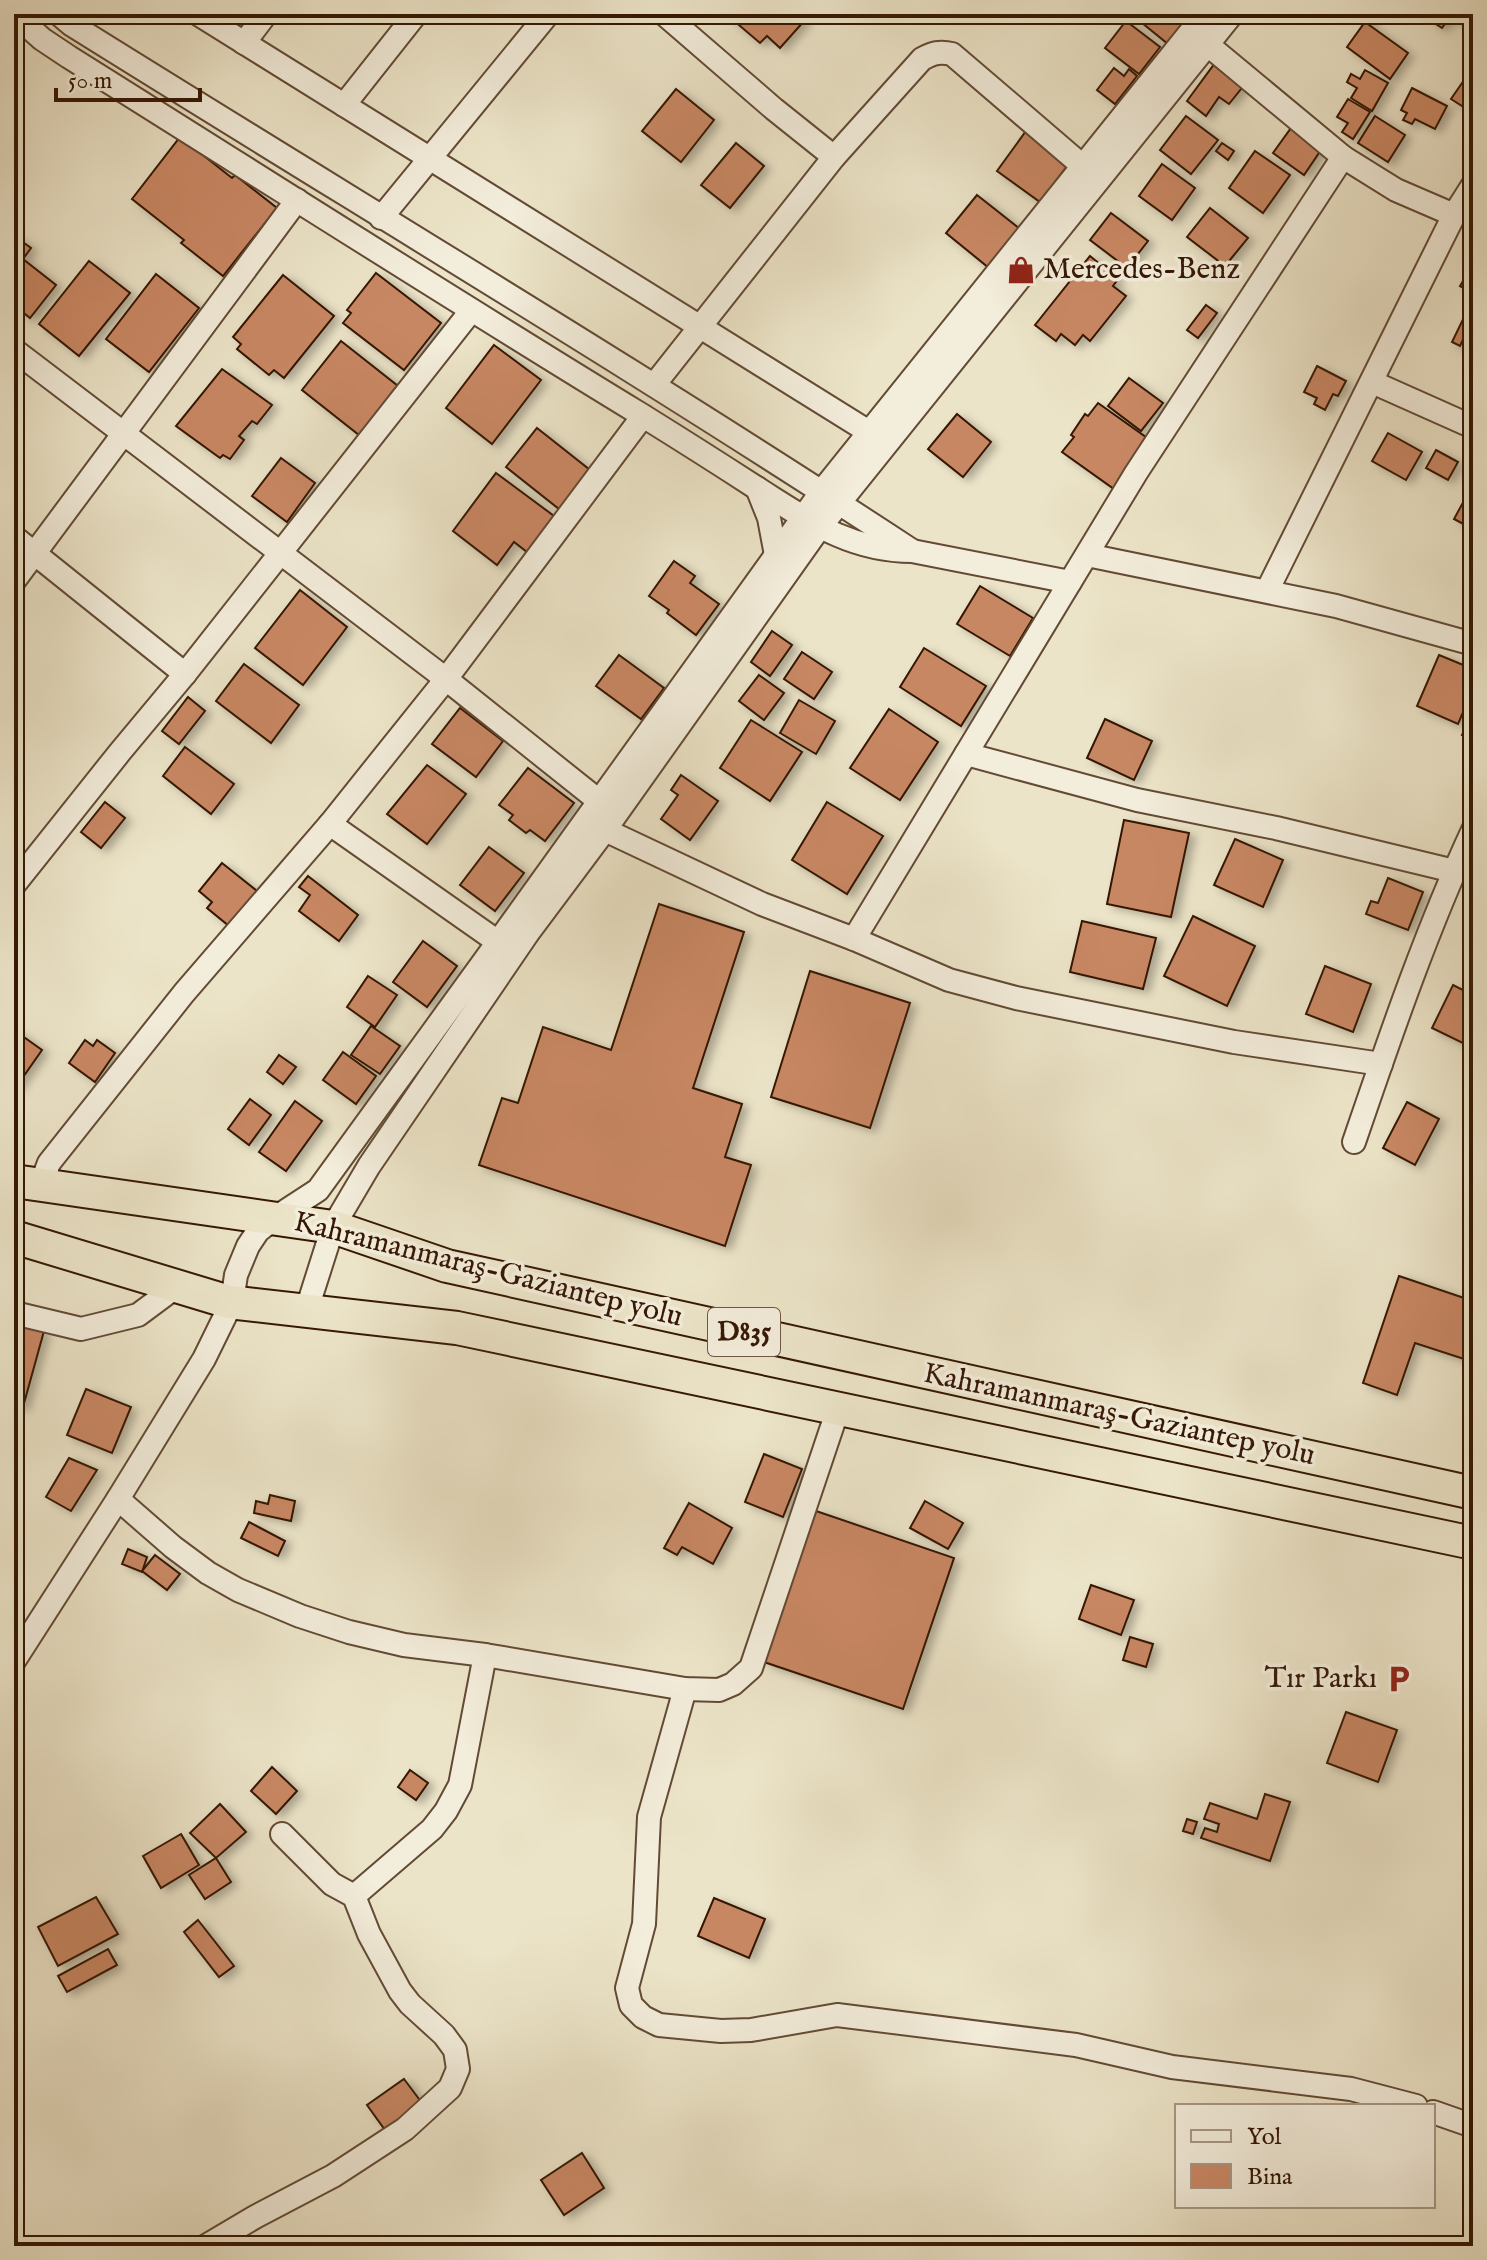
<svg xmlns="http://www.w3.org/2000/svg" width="1487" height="2260" font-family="'IM FELL English',serif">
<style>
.building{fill:#c88764;stroke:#351704;stroke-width:2;filter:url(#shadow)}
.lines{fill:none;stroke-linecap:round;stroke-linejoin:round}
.minor-casing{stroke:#634a35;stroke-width:26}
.highway-casing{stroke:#351704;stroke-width:36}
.minor{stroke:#f3eddb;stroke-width:22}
.highway{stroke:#ece4c8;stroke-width:32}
.labels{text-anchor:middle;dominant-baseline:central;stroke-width:7;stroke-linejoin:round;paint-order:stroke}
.shield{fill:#f3eddb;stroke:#6e5744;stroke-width:2}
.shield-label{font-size:28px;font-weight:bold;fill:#351704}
.poi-label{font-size:30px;fill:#351704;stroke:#f3eddb;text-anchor:start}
.street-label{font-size:30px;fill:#351704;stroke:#f3eddb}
</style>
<defs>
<filter id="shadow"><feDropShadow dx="6" dy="3.5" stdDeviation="4" flood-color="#0004"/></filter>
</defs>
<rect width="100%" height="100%" fill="#ece4c8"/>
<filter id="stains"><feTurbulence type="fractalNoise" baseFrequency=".0025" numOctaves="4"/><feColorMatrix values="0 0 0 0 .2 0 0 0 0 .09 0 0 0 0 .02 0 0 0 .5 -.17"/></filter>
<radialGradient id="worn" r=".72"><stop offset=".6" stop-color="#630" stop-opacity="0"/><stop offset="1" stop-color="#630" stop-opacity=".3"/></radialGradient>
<g class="building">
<path d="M726 14H799L805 20 780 48 767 36 760 43Z"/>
<path d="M1131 14H1192L1168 44Z"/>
<path d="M1356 14H1373L1368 22Z"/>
<path d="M1436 14H1473V15L1466 26 1451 16 1442 28 1431 21Z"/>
<path d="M1126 21 1160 47 1139 74 1105 48Z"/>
<path d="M1365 22 1408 53 1390 79 1347 47Z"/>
<path d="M1215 63 1245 84 1229 104 1219 97 1206 116 1187 101Z"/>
<path d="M1114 68 1124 76 1129 69 1137 76 1115 104 1097 90Z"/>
<path d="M1365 70 1388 83 1372 111 1351 98 1357 88 1347 82 1351 74 1360 79Z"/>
<path d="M1471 70 1473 71V113L1451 99Z"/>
<path d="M1412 88 1447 106 1435 129 1415 119 1412 124 1403 120 1407 113 1401 110Z"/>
<path d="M676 89 714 120 681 162 642 131Z"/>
<path d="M1348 99 1370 112 1353 139 1342 132 1348 123 1337 117Z"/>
<path d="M1186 116 1218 140 1191 174 1160 150Z"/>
<path d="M1375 116 1405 135 1388 162 1358 143Z"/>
<path d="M1291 128 1321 150 1304 175 1273 153Z"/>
<path d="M1026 131 1070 162 1040 202 997 171Z"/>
<path d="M180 137 232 178 235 175 277 208 223 276 181 243 184 240 132 199Z"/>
<path d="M736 143 764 166 730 208 701 185Z"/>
<path d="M1222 143 1234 151 1228 160 1216 151Z"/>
<path d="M1255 151 1290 175 1263 213 1229 188Z"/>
<path d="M1162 164 1195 188 1172 220 1139 196Z"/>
<path d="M977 195 1020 229 989 268 946 233Z"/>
<path d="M1210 208 1248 238 1225 266 1187 237Z"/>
<path d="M1111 213 1148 241 1127 268 1090 240Z"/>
<path d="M16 237 31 248 23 259 56 285 30 318 14 305V268L19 262 14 259V239Z"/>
<path d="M1090 256 1118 279 1113 286 1126 296 1090 341 1083 335 1075 345 1061 334 1056 341 1035 325Z"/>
<path d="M89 261 130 293 79 356 39 324Z"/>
<path d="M1473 264V293L1460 286Z"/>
<path d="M376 273 441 323 404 370 343 323 351 313 347 310Z"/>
<path d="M156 274 199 308 149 372 106 339Z"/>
<path d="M283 275 334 316 284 378 274 370 269 375 237 349 241 344 233 337Z"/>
<path d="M1206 305 1217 313 1198 338 1187 330Z"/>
<path d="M1467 311 1473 314V319L1460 346 1452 342Z"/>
<path d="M341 341 398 386 359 435 302 390Z"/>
<path d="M494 345 541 380 492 444 446 408Z"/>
<path d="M1317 366 1346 381 1338 396 1333 394 1325 410 1314 404 1317 398 1304 392Z"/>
<path d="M222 369 272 405 257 424 252 421 239 436 244 440 230 459 223 455 220 458 176 426Z"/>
<path d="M1129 378 1163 403 1141 431 1108 406Z"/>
<path d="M1098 403 1150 440 1114 489 1062 452 1074 437 1071 435 1085 414 1088 416Z"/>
<path d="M957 414 991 442 963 477 928 449Z"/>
<path d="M537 428 590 470 559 509 506 467Z"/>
<path d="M1388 433 1422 452 1406 480 1372 461Z"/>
<path d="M1436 450 1458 462 1448 480 1426 468Z"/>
<path d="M1473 457V477L1464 472Z"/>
<path d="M281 458 315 483 287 522 252 496Z"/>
<path d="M496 473 554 516 527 552 514 542 497 565 453 531Z"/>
<path d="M1473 484V529L1454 519Z"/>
<path d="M674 561 695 576 690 583 719 604 696 635 667 613 669 610 649 596Z"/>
<path d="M980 586 1033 618 1010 656 957 624Z"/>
<path d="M300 590 347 627 303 685 255 648Z"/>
<path d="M772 631 792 645 770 676 751 662Z"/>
<path d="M924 648 986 686 961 726 900 687Z"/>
<path d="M802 652 832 672 814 699 784 679Z"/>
<path d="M619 655 664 688 641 719 596 686Z"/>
<path d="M1439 655 1473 669V689L1458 724 1417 706Z"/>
<path d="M244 664 299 705 271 743 216 701Z"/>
<path d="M759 675 784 693 764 720 739 701Z"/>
<path d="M188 697 205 711 179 744 162 731Z"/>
<path d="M799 700 835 721 816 754 780 733Z"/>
<path d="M460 708 503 741 476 777 432 744Z"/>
<path d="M889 709 938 742 900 800 850 768Z"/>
<path d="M1473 711V740L1462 735Z"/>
<path d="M1105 719 1152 741 1134 780 1087 758Z"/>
<path d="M751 720 802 752 770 801 720 768Z"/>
<path d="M185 747 234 784 211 814 163 776Z"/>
<path d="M427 765 466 794 427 844 387 814Z"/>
<path d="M528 768 574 803 545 841 530 830 526 833 509 820 513 815 499 805Z"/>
<path d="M681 775 718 801 690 840 661 819 678 795 671 790Z"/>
<path d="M105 802 125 818 101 848 81 832Z"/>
<path d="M827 802 883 836 847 894 792 860Z"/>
<path d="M1124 820 1189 833 1171 917 1107 904Z"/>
<path d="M1235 839 1283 860 1263 907 1214 885Z"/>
<path d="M489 847 524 873 495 911 460 885Z"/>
<path d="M222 863 257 891 229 926 207 908 212 902 199 891Z"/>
<path d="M308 876 358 915 339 941 299 911 310 895 299 887Z"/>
<path d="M1388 878 1423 892 1408 930 1366 914 1371 901 1378 903Z"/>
<path d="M659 904 744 932 693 1088 742 1104 725 1157 751 1165 725 1246 479 1165 502 1098 518 1103 543 1027 611 1050Z"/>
<path d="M1193 916 1255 946 1227 1006 1164 976Z"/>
<path d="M1082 921 1156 938 1143 989 1070 972Z"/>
<path d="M423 941 457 966 427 1007 393 982Z"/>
<path d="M1325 966 1371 984 1353 1032 1306 1014Z"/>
<path d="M810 971 910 1003 870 1128 771 1097Z"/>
<path d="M368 976 397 995 375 1027 347 1007Z"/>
<path d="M1453 985 1473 995V1048L1432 1028Z"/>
<path d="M371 1026 400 1046 380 1074 351 1055Z"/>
<path d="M14 1030 42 1050 14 1090Z"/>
<path d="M85 1040 93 1046 97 1040 115 1053 95 1082 69 1063Z"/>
<path d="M343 1052 376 1076 356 1104 323 1080Z"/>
<path d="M279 1055 296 1067 283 1084 267 1072Z"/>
<path d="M250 1099 271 1115 249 1145 228 1129Z"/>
<path d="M295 1101 322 1121 286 1171 259 1152Z"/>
<path d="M1407 1102 1439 1119 1415 1165 1383 1148Z"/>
<path d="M1399 1276 1473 1301V1332L1464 1359 1415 1343 1397 1395 1363 1383Z"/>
<path d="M14 1322 44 1331 23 1407 14 1404Z"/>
<path d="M86 1389 131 1407 112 1453 67 1435Z"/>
<path d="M764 1454 802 1469 783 1517 745 1502Z"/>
<path d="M69 1458 97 1470 71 1511 46 1497Z"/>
<path d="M270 1495 295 1501 291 1521 254 1513 256 1501 268 1504Z"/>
<path d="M925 1501 963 1523 948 1549 910 1528Z"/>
<path d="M689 1503 732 1528 713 1564 682 1547 677 1555 664 1548Z"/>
<path d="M816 1511 954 1558 903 1709 764 1662Z"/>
<path d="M249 1522 285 1541 278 1556 241 1538Z"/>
<path d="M128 1549 147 1557 142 1572 122 1564Z"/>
<path d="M155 1555 180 1574 167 1590 142 1571Z"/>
<path d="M1091 1585 1134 1600 1121 1635 1079 1619Z"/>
<path d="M1130 1637 1153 1644 1146 1667 1123 1660Z"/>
<path d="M1346 1712 1397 1730 1378 1782 1327 1763Z"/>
<path d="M272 1767 297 1791 276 1814 251 1791Z"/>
<path d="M410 1770 428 1783 416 1800 398 1787Z"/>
<path d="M1265 1794 1290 1802 1270 1861 1201 1838 1205 1828 1217 1832 1219 1824 1204 1819 1210 1803 1257 1819Z"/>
<path d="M220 1804 246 1832 216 1858 190 1833Z"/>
<path d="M1187 1819 1197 1822 1193 1834 1183 1831Z"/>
<path d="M181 1834 199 1865 161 1888 143 1856Z"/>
<path d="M216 1858 231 1882 205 1899 189 1875Z"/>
<path d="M96 1897 118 1934 58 1966 38 1927Z"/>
<path d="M714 1898 765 1919 749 1958 698 1936Z"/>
<path d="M198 1920 234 1966 219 1977 184 1932Z"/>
<path d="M108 1949 117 1965 67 1992 58 1976Z"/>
<path d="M404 2079 422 2103 385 2130 367 2105Z"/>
<path d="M582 2153 604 2188 564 2215 541 2180Z"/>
</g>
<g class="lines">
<defs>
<g id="minor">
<path d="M14 14 42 39 69 57C259 176 448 297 640 414 677 437 715 461 752 485 805 518 847 551 912 551L1070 582"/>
<path d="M59 14 72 25C352 200 635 369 911 550"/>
<path d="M198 14 869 432"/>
<path d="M664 14 774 109 834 157"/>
<path d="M244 43 266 14"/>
<path d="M1208 45 1343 157 1396 190 1454 215"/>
<path d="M344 105 416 14"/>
<path d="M381 218 548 14"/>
<path d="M14 350 446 679 599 801"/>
<path d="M1372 382 1473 427"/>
<path d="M654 385 834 157 922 59C933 53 940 51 952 54L1092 174"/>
<path d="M757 488 769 518 776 555"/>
<path d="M14 537 185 674"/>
<path d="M1087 555 1336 606 1473 644"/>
<path d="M14 581 297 200"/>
<path d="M1267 591 1454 215 1473 185"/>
<path d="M966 754 1137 800 1276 828 1454 871"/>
<path d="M330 824 498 942"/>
<path d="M605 830 762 904 854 939 949 980 1016 998 1234 1042 1381 1064"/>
<path d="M14 885 120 752 185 674 471 311"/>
<path d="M854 939 1136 473 1343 157"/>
<path d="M1354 1142C1390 1037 1426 931 1473 830"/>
<path d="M41 1184 49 1163 184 993 330 824 446 679 643 416"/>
<path d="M306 1312 333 1227 369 1166 528 933 605 830 820 527 1232 14"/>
<path d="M14 1313 81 1329 138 1315 177 1286"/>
<path d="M118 1499 173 1547 208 1573 238 1590 300 1616 349 1632 404 1645 485 1655 685 1689 719 1690 733 1684 751 1668 838 1409"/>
<path d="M14 1661 118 1499 204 1359 232 1302 236 1275 248 1246 258 1231 275 1218 318 1190 498 942 822 491 1205 14"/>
<path d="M685 1689 649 1817 644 1924 627 1988 631 2005 643 2017 659 2025 721 2031 751 2030 837 2015 1076 2045 1172 2067 1351 2089 1416 2106"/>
<path d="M354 1896 432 1829 446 1811 460 1785 485 1655"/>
<path d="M1433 2112 1473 2126"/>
<path d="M206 2246 255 2217 333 2176 405 2129 450 2088 458 2069 455 2050 444 2035 410 2004 400 1991 369 1934 354 1896 332 1884 282 1834"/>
</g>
<g id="highway">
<path d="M14 1181 333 1227 447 1266 1473 1493"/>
<path d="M14 1237 229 1302 457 1328 1473 1543"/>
</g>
</defs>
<use href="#minor" class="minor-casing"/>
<use href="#highway" class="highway-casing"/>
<use href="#minor" class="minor"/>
<use href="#highway" class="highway"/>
</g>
<defs>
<symbol id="shop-bare" viewBox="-9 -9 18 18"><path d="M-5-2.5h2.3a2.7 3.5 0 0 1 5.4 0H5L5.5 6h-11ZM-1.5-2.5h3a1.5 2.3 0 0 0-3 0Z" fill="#8f2418" stroke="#f3eddb" stroke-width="2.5" paint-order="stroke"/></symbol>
<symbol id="parking-bare" viewBox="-9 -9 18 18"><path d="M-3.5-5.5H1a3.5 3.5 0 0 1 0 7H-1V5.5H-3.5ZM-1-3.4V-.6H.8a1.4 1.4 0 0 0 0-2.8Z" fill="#8f2418" stroke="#f3eddb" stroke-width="2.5" paint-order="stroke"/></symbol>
</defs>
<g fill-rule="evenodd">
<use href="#shop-bare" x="1001" y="250" width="40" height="40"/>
<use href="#parking-bare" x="1379" y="1659" width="40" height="40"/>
</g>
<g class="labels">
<rect class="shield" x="708" y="1308" width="72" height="48" rx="6"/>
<g class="shield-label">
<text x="744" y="1332">D835</text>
</g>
<g class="poi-label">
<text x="1043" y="270">Mercedes-Benz</text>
<text x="1377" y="1679" text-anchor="end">Tır Parkı</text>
</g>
<g class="street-label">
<text transform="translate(488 1270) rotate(14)">Kahramanmaraş-Gaziantep yolu</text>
<text transform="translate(1119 1415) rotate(12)">Kahramanmaraş-Gaziantep yolu</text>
</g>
</g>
<rect width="1487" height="2260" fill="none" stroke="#ece4c8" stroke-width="48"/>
<rect x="16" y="16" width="1455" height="2228" fill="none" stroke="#351704" stroke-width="4"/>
<rect x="24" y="24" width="1439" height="2212" fill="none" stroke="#351704" stroke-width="2"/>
<rect x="1175" y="2104" width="260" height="104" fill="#f3eddb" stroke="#a79785" stroke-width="2"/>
<rect x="1191" y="2130" width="40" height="12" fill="#f3eddb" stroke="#a79785" stroke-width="2"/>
<text x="1247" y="2144" font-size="24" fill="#351704">Yol</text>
<rect x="1191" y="2164" width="40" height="24" fill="#c88764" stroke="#a79785" stroke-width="2"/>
<text x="1247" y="2184" font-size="24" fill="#351704">Bina</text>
<path d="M56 88v12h144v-12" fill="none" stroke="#351704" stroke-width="4"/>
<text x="68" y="88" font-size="24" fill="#351704" stroke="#f3eddb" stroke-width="6" paint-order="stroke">50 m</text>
<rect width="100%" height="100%" filter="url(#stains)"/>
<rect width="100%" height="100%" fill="url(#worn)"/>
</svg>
